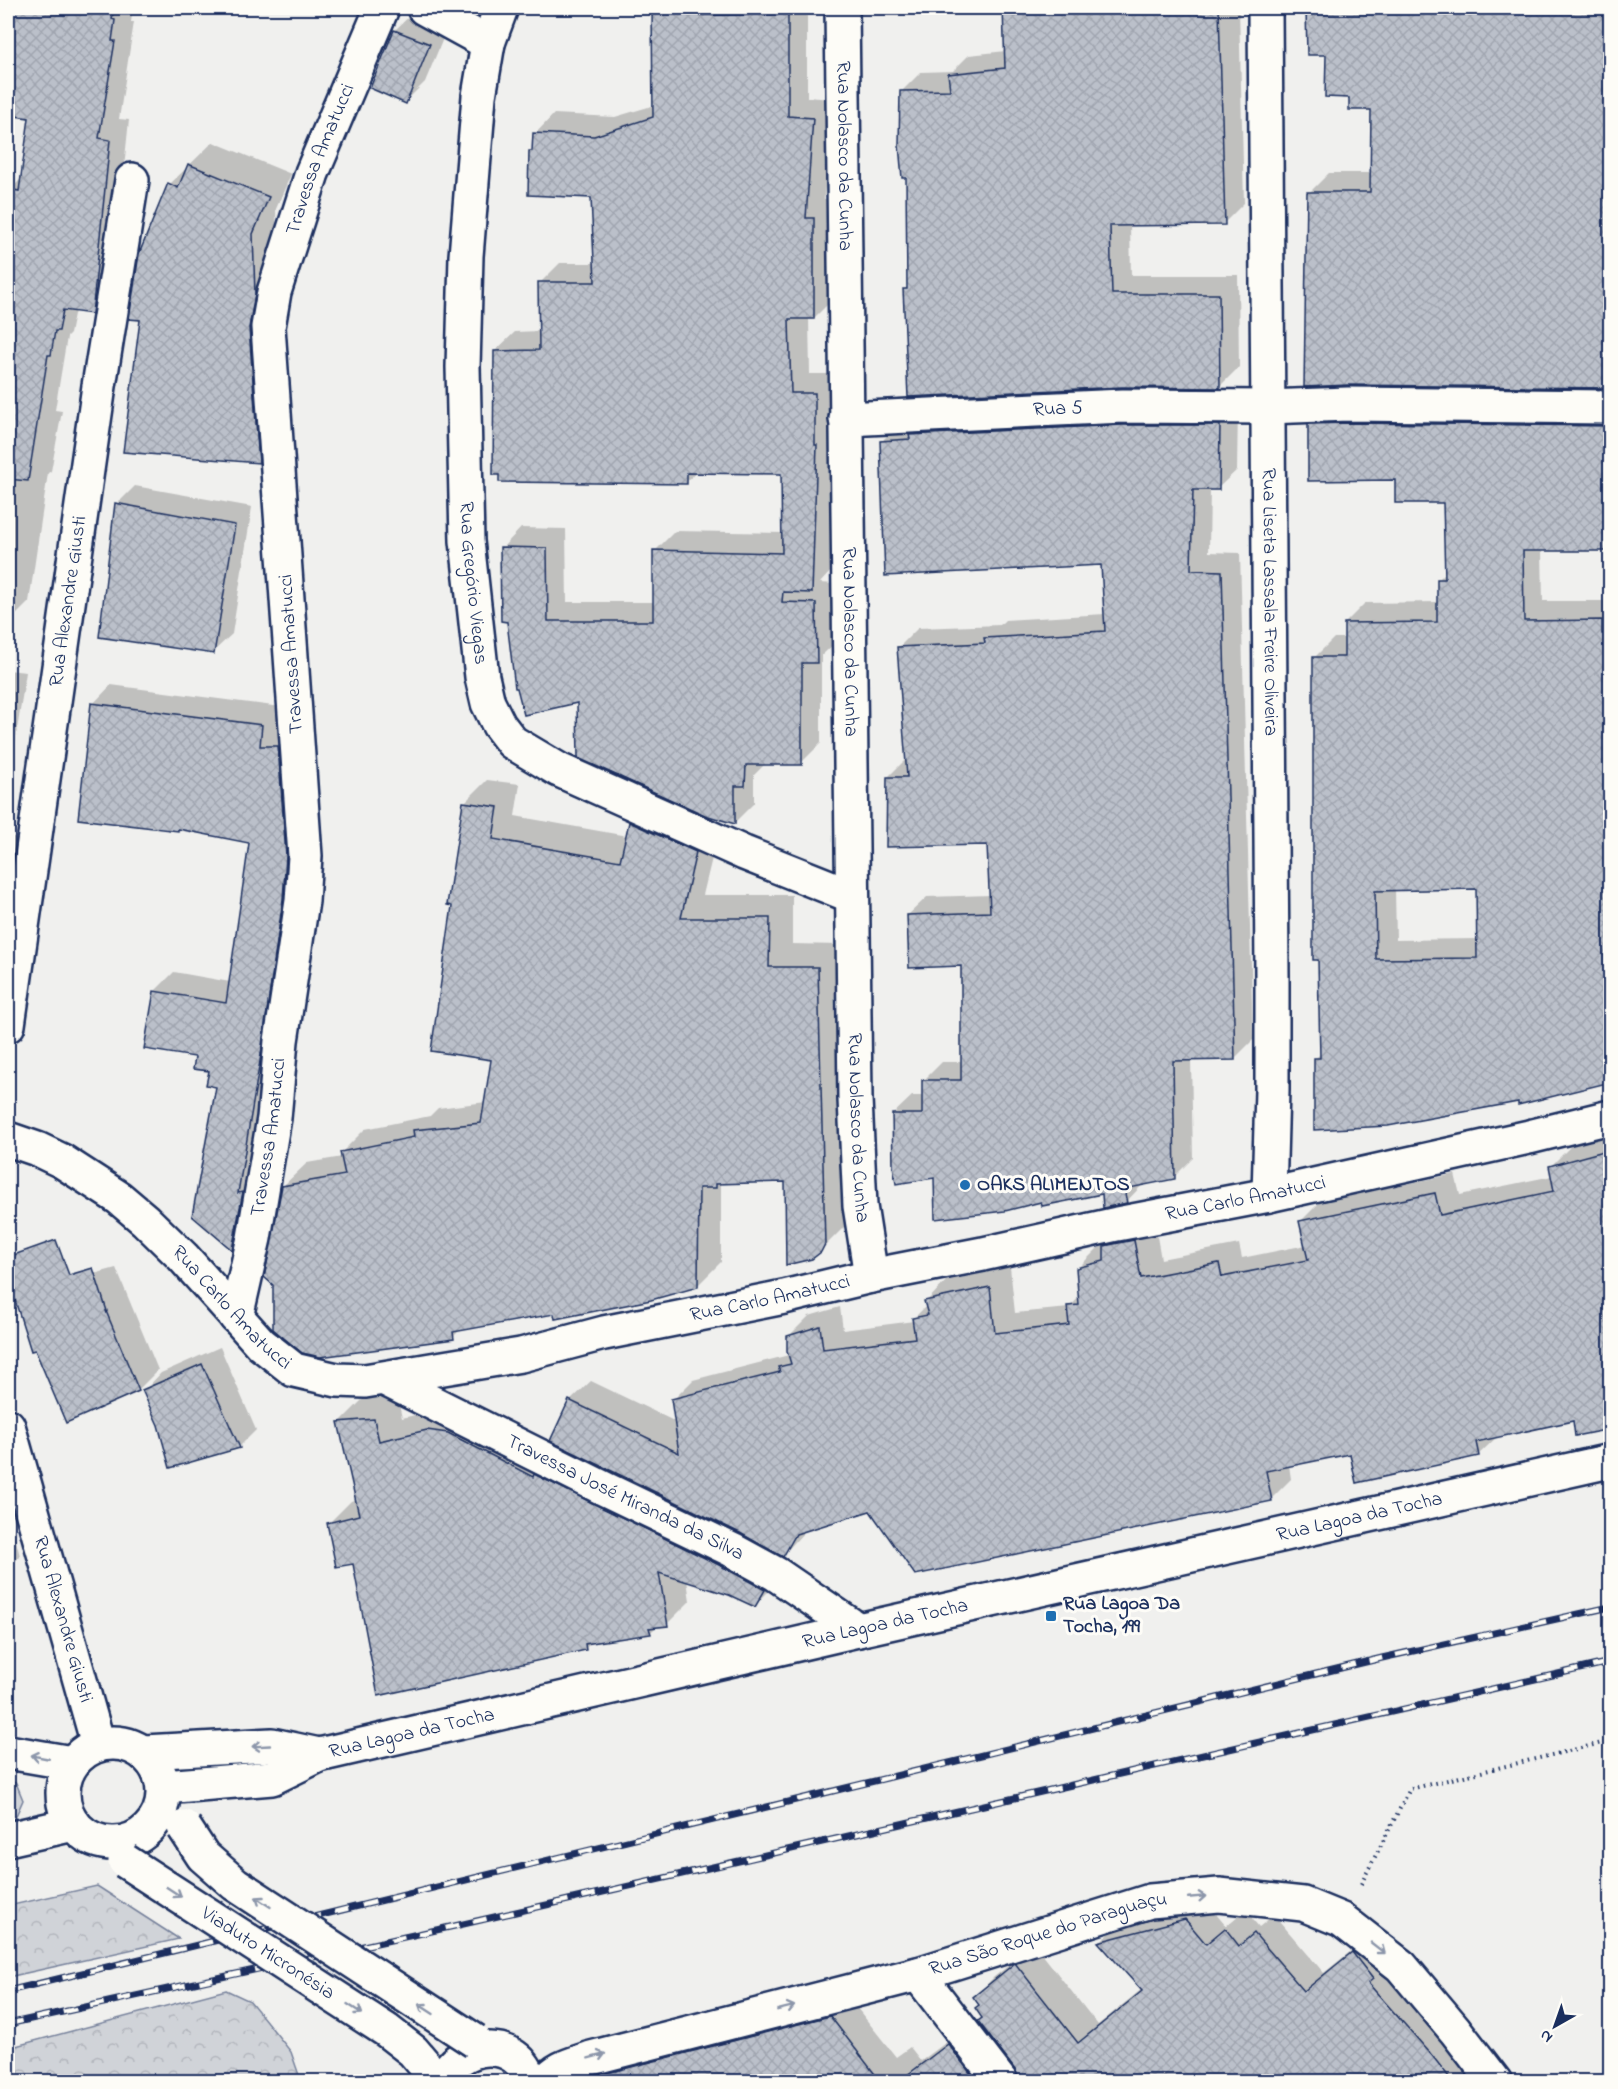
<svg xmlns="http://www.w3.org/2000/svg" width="1618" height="2089" font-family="'Indie Flower',sans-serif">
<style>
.green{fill:#d0d3d8;stroke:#76819b;stroke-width:1.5}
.forest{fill:url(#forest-crowns);stroke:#76819b;stroke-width:1.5}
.shadow{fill:#0003;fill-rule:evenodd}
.building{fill:url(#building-cross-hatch);stroke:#1b2f5e;stroke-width:1.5;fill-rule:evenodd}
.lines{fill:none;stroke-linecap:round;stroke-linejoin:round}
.minor-casing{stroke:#1b2f5e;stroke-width:38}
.path{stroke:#1b2f5e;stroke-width:4;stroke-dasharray:1.5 4.5;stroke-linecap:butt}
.minor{stroke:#fdfcf7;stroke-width:33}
.rail-casing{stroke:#1b2f5e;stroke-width:7}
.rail{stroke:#fdfcf7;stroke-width:4.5;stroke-dasharray:14;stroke-linecap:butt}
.minor-bridge-casing{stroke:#1b2f5e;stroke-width:38;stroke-linecap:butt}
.minor-bridge{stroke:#fdfcf7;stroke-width:33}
.oneway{stroke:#8c96aa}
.poi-dot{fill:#1f6fb2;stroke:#fdfcf7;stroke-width:2}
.labels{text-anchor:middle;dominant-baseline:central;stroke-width:6;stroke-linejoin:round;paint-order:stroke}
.street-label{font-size:20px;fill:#1b2f5e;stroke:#fdfcf7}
.poi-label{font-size:20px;font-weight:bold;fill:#1b2f5e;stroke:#fdfcf7;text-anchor:start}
</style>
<defs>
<pattern id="forest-crowns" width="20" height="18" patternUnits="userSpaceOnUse" patternTransform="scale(1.5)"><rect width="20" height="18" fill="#d0d3d8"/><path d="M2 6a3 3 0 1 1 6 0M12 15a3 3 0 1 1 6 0" fill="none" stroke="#b2b5bc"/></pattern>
<pattern id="building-cross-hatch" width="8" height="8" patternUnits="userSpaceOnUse" patternTransform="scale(1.5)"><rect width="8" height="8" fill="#bbc0ca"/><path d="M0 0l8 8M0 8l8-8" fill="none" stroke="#a0a5b0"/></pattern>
</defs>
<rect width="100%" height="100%" fill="#f0f0ee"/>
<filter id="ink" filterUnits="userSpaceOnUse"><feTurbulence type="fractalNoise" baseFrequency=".0167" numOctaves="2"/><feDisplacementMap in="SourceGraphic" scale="12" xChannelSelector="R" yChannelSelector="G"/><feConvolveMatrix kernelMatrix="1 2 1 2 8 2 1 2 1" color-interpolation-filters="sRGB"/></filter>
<g filter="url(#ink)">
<path class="green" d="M8 1781 16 1783 23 1800 15 1818 8 1819Z"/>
<g class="forest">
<path d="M97 1886 179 1939 8 1977V1906Z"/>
<path d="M226 1990 250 2001 291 2052 301 2081H8V2048Z"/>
</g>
<g class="shadow">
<path d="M32 8H133L131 22H134L119 119 129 120 111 292 91 312 77 310 74 314 70 334 67 337 55 410 62 411 51 471 48 473 29 602 9 622 8 210 10 190 22 178 30 119 18 117Z"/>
<path d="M653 8H817L812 13 807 12V97L832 99 824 199H833L834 298 814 318H809L810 374H834L836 426 831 571 820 583 835 584 836 642 821 656V743L801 763 764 765 754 775V803L735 822 578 701 502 548 521 528 566 529 567 602H655V551L675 531 783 533V472H697L686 482 495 351 515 332 540 331V283L560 263H595L592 196 531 152 534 149 535 134 554 114 615 117 655 105Z"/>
<path d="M1005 8H1239L1244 203 1224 223 1130 224 1131 275H1238L1239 367 1220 386 904 290 908 286 907 176 902 91 921 72 953 71 969 55 1006 51Z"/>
<path d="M1308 8H1610V387L1309 193 1329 173H1372L1373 108 1350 96 1328 54 1308 53Z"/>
<path d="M416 10 449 24 425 82 405 102 372 87 395 30Z"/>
<path d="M213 142 291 174 276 209 281 438 258 461 170 184Z"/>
<path d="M1329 405 1610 406V549L1542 550 1543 601H1610V1080L1519 1100 1315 1059 1322 1052 1314 658 1334 638H1345V623L1365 603 1438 602V580L1446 572 1444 501 1397 479 1309 425ZM1478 887V939L1396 940 1395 889Z"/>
<path d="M1238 407 1237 470 1218 488H1210L1209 552 1240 553 1253 1040 1235 1058 1191 1059 1193 1158 1174 1177 1144 1183 1126 1202 1104 1192 1042 1200 936 1177 893 1114 912 1096H924V1080L942 1062H962V965L908 915 927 897 991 895 988 843 888 777 907 758 899 647 918 628 1000 625 1005 620 1105 614 1103 564 881 442 900 423Z"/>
<path d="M135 486 252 507 232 634 213 652 117 504Z"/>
<path d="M8 670 26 672 8 788Z"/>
<path d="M111 685 281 707 278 728H297L304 836 250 1230 232 1248 218 1086 211 1069 197 1056 155 991 174 972 230 982 251 841 93 704Z"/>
<path d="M487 780 520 784 515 816 627 836 630 822 653 799 719 829 703 895H792V944L841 945 848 1219 844 1227 820 1251 786 1181 721 1182V1262L697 1286 461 1329 453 1337 283 1186 307 1163 342 1157 341 1153 365 1129 430 1116 438 1108 486 1102 492 1059 454 904 464 803Z"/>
<path d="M8 836 19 838 8 919Z"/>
<path d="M1610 1135V1426L1574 1419 1498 1436 1478 1455 1351 1452 1289 1465 1291 1479 1271 1499 871 1509 806 1530 783 1555 570 1401 591 1381 676 1422 673 1400 693 1380 789 1355 788 1337 809 1316 840 1307 843 1330 914 1321V1318L927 1305 926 1302 946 1281 1010 1267 1015 1313 1069 1308 1080 1296 1077 1269 1098 1248 1106 1246 1126 1226 1154 1220 1161 1259 1239 1244 1242 1258 1306 1245 1301 1221 1321 1201 1455 1174 1460 1195 1552 1176 1550 1167 1571 1146Z"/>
<path d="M116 1268 158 1370 138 1390 39 1289Z"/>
<path d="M220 1347 256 1430 239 1447 159 1425 144 1391 161 1373Z"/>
<path d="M397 1396 402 1418 451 1407 778 1582 755 1605 730 1594 687 1580 690 1601 667 1624 657 1626 650 1633 593 1641 585 1649 354 1562 328 1524 351 1501 357 1499 340 1422 363 1399Z"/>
<path d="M8 1424 29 1499 10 1518 20 1556 8 1569Z"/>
<path d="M1204 1900 1226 1926 1245 1910 1259 1927 1274 1915 1324 1973 1372 1934 1479 2082H1029L984 2017 981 2004 975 1997 994 1977 1035 1945 1098 2025 1142 1989 1100 1942 1119 1923Z"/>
<path d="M849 1998 896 2057 910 2047 921 2061 968 2026 992 2057 966 2082H589L623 2056Z"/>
</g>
<g class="building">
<path d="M8 8H114L112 19 115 20 112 41H115L99 138 110 140 92 314 63 310 59 331H55L51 355H48L28 481 8 479V189L19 191 29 118 8 115Z"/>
<path d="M652 8H702L701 15 788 14V116L813 118 806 218H814V319H789L791 393H815V445H817L812 593 783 592 782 602 816 603 817 663H802V765H746L745 786H735V824L705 815 578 758 577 703 524 715 517 688H515L507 622 501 621 500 547 547 548 548 621H653V550L782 553 781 474 687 473V484L499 482V475H493L494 351 539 350 538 282H595L591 198 528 195 529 151H532L533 133 594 136 653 117Z"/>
<path d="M1003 8H1219L1225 225 1110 226 1112 294H1219L1220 388 1122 387 908 397 903 289H907L906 178H902L899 145 900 91 950 90 948 74 1005 68Z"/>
<path d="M1306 8H1611V388L1348 385 1304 387 1307 192H1370L1371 110H1349V98L1325 97 1326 55H1307Z"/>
<path d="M394 30 430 44 406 104 370 88Z"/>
<path d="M188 164 269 197 253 234 255 294 249 328 259 463 123 452 140 320 129 319 139 254 168 183 178 188Z"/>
<path d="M1348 423 1611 426V551H1523L1524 621 1602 620V634L1611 633V1082L1518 1105V1102L1388 1126 1314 1130V1058H1320L1318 960H1313V657H1344V623L1437 622V579H1445L1443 503H1395V480L1308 481V424ZM1476 889 1477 958 1376 959 1375 891Z"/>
<path d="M1123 425H1220L1219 490H1193L1191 570 1222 571 1235 1060 1173 1061 1175 1179 1124 1189 1127 1203 1103 1208 1102 1194 1042 1206 1041 1202 1005 1211 935 1219 934 1178 896 1184 893 1166 892 1114H922V1080H961V966L909 968 907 915 990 912 987 845 886 847 887 777H907L897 647 985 643 984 638 1105 631 1101 565 885 576 880 441 910 439 909 435Z"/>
<path d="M115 503 235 525 214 654 99 637Z"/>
<path d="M91 703 262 725 260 746H278L286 856 283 899 260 1061 238 1193 243 1192 232 1250 192 1216 216 1087 206 1085 209 1071 193 1069 195 1057 144 1049 154 991 226 1003 249 843 178 829V831L78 819Z"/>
<path d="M463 802 498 807 493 839 620 861 629 822 696 852 681 918H770L769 967H818L825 1244 821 1252 812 1259 786 1265 785 1182 716 1184V1188H699L698 1287 651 1300 555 1319 554 1314 453 1332 454 1339 320 1357 302 1353 273 1329V1285L264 1277 282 1186 345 1175 340 1152 414 1137 413 1130 481 1123 491 1060 431 1051 452 906 447 905Z"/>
<path d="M1611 1149V1429L1575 1436 1573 1421 1476 1442 1479 1456 1356 1483 1350 1454 1266 1471 1272 1501 915 1575 870 1511 796 1534 783 1557 740 1533 550 1441 569 1400 679 1453 671 1399 780 1372 778 1367 791 1364 787 1351V1336L820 1326 823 1349 915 1338 912 1318 928 1315 924 1301 990 1287 995 1333 1069 1325 1067 1306 1079 1305 1076 1268 1104 1261V1246L1134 1240 1141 1278 1219 1263 1222 1277 1308 1260 1299 1221 1435 1193 1440 1215 1554 1191 1549 1166Z"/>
<path d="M56 1240 69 1275 93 1268 107 1311H106L139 1391 66 1423 35 1350 31 1351 8 1278V1257Z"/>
<path d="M202 1364 240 1448 170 1468 158 1425 142 1390Z"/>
<path d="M374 1419 379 1441 427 1430 448 1433 533 1477 534 1474 723 1567 765 1590 755 1607 729 1595 659 1573 668 1626 649 1628 651 1634 585 1644 586 1650 378 1696 353 1564 336 1567 327 1523 359 1515 338 1422Z"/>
<path d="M1185 1919 1206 1944 1225 1928 1239 1946 1254 1933 1304 1991 1352 1952 1373 1979 1368 1983 1430 2053 1453 2082H1019L1016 2071 978 2021 982 2018 975 2008 979 2005 973 1997 1015 1963 1078 2043 1142 1991 1098 1942Z"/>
<path d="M830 2016 881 2082H596V2076Z"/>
<path d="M948 2044 977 2082H898Z"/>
</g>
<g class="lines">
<defs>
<g id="minor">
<path d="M424 8 488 43"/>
<path id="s1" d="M501 8 488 43 479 96 466 256 463 367 467 541 482 677 488 703 499 725 512 742 559 770 744 853 852 896"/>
<path id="s2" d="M842 8 855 1099 860 1206 871 1276"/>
<path id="s3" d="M1265 8 1272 975V1090L1269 1195"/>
<path id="s4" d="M846 419 1123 406 1267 407 1348 404 1610 407"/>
<path id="s5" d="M8 1025 99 386 132 180"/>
<path id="s6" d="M8 1139 37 1149 62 1161 119 1198 145 1220 183 1257 261 1344 294 1370 337 1380 365 1381 521 1355 604 1333 784 1297 871 1276 983 1254 1117 1224 1269 1195 1529 1137 1610 1117"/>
<path id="s7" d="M236 1317 254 1238 274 1118 281 1041 302 901 305 856 268 327 274 292 312 173 382 8"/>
<path id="s8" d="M385 1379 605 1489 732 1550 776 1574 858 1630"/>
<path id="s9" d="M8 1426 98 1744"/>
<circle cx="113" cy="1793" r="50"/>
<path d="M8 1752 72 1763"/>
<path d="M144 1752 272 1745 319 1755"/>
<path id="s10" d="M164 1787 272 1778 319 1755 858 1630 1610 1461"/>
<path d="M8 1839 74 1824"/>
<path d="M918 1974 1001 2082"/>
<path d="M441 2082C459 2041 518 2035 531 2082"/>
<path id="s11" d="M546 2082C556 2067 575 2064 591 2058L918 1974 1150 1901 1219 1895 1303 1904 1342 1920 1401 1966 1455 2030 1495 2082"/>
</g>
</defs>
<use href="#minor" class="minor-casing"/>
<path class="path" d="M1361 1884 1410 1789 1610 1741"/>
<use href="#minor" class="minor"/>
<defs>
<g id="rail">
<path d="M8 1991 1382 1658 1610 1607"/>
<path d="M8 2024 459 1925 1610 1662"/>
</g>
</defs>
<use href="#rail" class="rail-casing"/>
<use href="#rail" class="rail"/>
<defs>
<g id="minor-bridge">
<path d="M184 1827 203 1856 235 1884 475 2041"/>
<path id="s12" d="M125 1861 386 2030 413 2051 424 2064"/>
</g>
</defs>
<use href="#minor-bridge" class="minor-bridge-casing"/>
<use href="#minor-bridge" class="minor-bridge"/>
</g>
<defs><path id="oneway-shaft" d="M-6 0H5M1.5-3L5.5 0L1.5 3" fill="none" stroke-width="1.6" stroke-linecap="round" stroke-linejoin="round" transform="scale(1.5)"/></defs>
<g class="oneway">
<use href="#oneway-shaft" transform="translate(261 1746) rotate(177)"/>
<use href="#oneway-shaft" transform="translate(40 1757) rotate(-169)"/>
<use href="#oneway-shaft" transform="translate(174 1892) rotate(33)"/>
<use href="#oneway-shaft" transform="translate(1197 1897) rotate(-5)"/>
<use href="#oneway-shaft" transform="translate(263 1902) rotate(-147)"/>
<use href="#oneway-shaft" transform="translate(1378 1948) rotate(38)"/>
<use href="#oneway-shaft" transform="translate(786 2008) rotate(-14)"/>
<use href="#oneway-shaft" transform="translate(355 2009) rotate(33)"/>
<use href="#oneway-shaft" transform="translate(426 2009) rotate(-147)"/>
<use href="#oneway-shaft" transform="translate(597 2056) rotate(-15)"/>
</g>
</g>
<g class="poi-dot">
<circle cx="965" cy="1185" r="6"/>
<rect x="1045" y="1610" width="12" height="12" rx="3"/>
</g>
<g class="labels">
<g class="street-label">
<text stroke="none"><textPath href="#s2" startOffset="148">Rua Nolasco da Cunha</textPath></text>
<text stroke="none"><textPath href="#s7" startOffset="1173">Travessa Amatucci</textPath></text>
<text stroke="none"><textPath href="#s4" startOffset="212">Rua 5</textPath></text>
<text stroke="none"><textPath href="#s1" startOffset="579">Rua Gregório Viegas</textPath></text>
<text stroke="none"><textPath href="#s3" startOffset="594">Rua Liseta Lassala Freire Oliveira</textPath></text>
<text stroke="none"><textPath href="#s5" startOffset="428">Rua Alexandre Giusti</textPath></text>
<text stroke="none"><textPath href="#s2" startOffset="634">Rua Nolasco da Cunha</textPath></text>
<text transform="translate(292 654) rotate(-94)">Travessa Amatucci</text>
<text stroke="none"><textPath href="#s2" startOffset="1120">Rua Nolasco da Cunha</textPath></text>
<text stroke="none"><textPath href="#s7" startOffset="183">Travessa Amatucci</textPath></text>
<text stroke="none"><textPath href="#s6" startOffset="1344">Rua Carlo Amatucci</textPath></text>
<text stroke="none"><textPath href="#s6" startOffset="858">Rua Carlo Amatucci</textPath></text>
<text stroke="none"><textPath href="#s6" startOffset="284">Rua Carlo Amatucci</textPath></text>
<text stroke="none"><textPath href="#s8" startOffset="268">Travessa José Miranda da Silva</textPath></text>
<text stroke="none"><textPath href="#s10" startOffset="1228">Rua Lagoa da Tocha</textPath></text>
<text stroke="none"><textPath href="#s9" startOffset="201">Rua Alexandre Giusti</textPath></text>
<text stroke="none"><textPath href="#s10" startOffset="742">Rua Lagoa da Tocha</textPath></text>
<text stroke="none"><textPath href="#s10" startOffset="256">Rua Lagoa da Tocha</textPath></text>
<text stroke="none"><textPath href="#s11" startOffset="526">Rua São Roque do Paraguaçu</textPath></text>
<text stroke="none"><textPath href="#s12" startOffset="170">Viaduto Micronésia</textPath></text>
</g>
<g class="poi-label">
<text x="977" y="1185">OAKS ALIMENTOS</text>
<text x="1063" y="1604">Rua Lagoa Da<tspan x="1063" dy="23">Tocha, 199</tspan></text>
</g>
</g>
<rect width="1618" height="2089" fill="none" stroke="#fdfcf7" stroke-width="30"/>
<rect x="15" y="15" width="1588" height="2059" fill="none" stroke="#1b2f5e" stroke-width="2" filter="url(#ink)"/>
<g transform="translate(1555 2026) rotate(220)" stroke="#fdfcf7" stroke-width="4.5" paint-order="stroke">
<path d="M0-4.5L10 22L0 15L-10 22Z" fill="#1b2f5e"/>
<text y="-9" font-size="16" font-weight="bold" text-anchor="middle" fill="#1b2f5e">N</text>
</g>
</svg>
